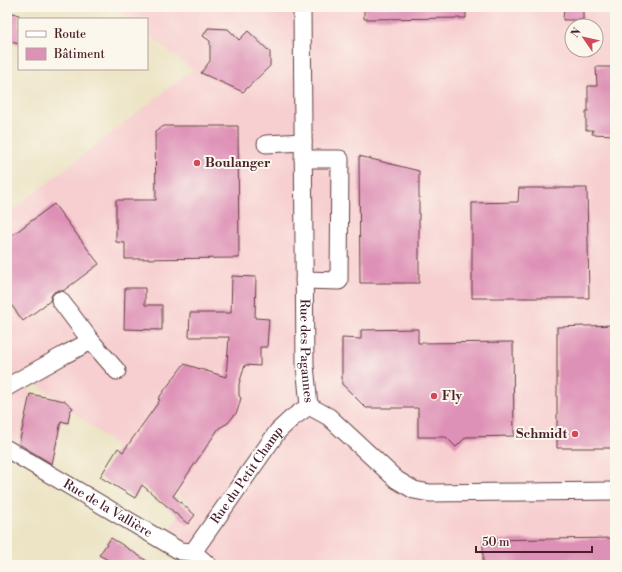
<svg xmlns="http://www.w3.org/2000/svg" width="622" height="572" font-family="'Libre Bodoni',serif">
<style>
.built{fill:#f7cfd0;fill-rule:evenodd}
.building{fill:#de91b6}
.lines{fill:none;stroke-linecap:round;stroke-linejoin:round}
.minor-casing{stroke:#623d42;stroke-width:19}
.minor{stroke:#fff;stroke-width:17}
.poi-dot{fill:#d1495b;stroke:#fbf7ec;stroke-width:1.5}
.labels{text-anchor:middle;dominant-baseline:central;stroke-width:4;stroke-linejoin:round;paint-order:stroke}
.poi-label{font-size:13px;font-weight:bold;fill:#4a1f2b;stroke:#fbf7ec;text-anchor:start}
.street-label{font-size:13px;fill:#4a1f2b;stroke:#fbf7ec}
</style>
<rect width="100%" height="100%" fill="#fbf7ec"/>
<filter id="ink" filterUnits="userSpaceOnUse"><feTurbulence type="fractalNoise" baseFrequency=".025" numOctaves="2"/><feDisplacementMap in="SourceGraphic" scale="8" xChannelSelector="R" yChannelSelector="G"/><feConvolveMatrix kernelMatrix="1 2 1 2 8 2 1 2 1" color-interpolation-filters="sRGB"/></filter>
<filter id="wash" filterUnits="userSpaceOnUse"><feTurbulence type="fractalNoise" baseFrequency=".012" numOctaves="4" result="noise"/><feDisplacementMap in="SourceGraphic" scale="16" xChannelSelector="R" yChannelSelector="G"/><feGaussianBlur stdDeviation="0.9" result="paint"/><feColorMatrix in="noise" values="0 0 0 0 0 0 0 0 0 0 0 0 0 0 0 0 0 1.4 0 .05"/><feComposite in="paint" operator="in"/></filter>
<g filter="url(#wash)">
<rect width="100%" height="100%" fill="#ece4c5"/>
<path class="built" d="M116 7H615V565H201L165 536 187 501 32 380 17 443 7 437V214L192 70 147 33V19H130ZM572 26H596V50H572Z"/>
<g id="blocks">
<g class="building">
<path d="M364 7H466V18L364 19Z"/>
<path d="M564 7H583V20H563Z"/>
<path d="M7 11 19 15V44L7 41Z"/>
<path d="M208 28 228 29 239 40 248 31 270 52V66L243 92 201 73 210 61V41L203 36Z"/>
<path d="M596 67H615V135L592 134 593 130H586V111H588V86H597Z"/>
<path d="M164 126H238L239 258 125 259V243L116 242V200H156L155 132Z"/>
<path d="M359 156 419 171V283H360Z"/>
<path d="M519 188H587L589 298H472V203L518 202Z"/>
<path d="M54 204 99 264 63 291 59 290 54 292 51 296 50 301 23 321 7 299V239Z"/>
<path d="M232 276 256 277 255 318 269 319 267 347H260V366L245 365 239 384V396L241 398 237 412 228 423 219 428 173 496 195 515 188 524 142 485 135 498 100 477 118 448 123 452 160 400 158 399 184 364 226 377 229 337H189L190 313H231Z"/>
<path d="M125 288H145V305H162V330L124 329Z"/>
<path d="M615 325V448H557V327Z"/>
<path d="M418 329V343L513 342 514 436 466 437 456 447 446 437H418V408H366L342 384V338L361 339V330Z"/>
<path d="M30 394 65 401 73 408 70 411 68 423 61 421 52 464 19 444Z"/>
<path d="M111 538 121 544 153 565H117L99 555Z"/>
<path d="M615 538V565H483V540Z"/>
</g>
</g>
</g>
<g filter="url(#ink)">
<use href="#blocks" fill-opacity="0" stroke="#623d42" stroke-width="1"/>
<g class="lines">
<defs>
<g id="minor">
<path id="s1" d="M302 7 305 365 309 406"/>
<path d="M266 144 303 142"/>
<path d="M303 159H340L339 281 304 280"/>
<path d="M91 341 117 371"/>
<path d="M7 387 64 355 91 341 60 300"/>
<path d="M309 406 329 417 397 480 414 490 430 493 615 491"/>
<path id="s2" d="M7 449 180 551 193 552 208 565"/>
<path id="s3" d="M193 552 278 431 292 418 309 406"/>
</g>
</defs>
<use href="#minor" class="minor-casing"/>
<use href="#minor" class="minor"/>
</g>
</g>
<g class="poi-dot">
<circle cx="197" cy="163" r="4"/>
<circle cx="434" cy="396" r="4"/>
<circle cx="575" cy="434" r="4"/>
</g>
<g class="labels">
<g class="poi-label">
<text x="205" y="163">Boulanger</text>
<text x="442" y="396">Fly</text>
<text x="567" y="434" text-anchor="end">Schmidt</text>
</g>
<g class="street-label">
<text stroke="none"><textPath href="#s1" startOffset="344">Rue des Pagannes</textPath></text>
<text stroke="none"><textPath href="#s3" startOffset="94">Rue du Petit Champ</textPath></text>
<text stroke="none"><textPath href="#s2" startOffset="117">Rue de la Vallière</textPath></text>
</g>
</g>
<rect width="622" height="572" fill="none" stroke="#fbf7ec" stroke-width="24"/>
<rect x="18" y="18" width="130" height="52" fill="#fbf7ec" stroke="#b4a19f"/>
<rect x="26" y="31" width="20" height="6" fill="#ffffff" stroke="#b4a19f"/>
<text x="54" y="38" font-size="12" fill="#4a1f2b">Route</text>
<rect x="26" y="48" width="20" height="12" fill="#de91b6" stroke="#b4a19f"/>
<text x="54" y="58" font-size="12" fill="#4a1f2b">Bâtiment</text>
<g transform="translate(584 38) rotate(304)"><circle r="19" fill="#fbf7ec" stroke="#b4a19f"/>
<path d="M0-3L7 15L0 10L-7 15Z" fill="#d1495b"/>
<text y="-6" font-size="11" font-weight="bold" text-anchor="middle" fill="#4a1f2b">N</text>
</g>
<path d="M476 546v6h116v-6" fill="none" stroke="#4a1f2b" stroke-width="2"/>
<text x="482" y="546" font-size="12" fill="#4a1f2b" stroke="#fbf7ec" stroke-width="3" paint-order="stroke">50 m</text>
</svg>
